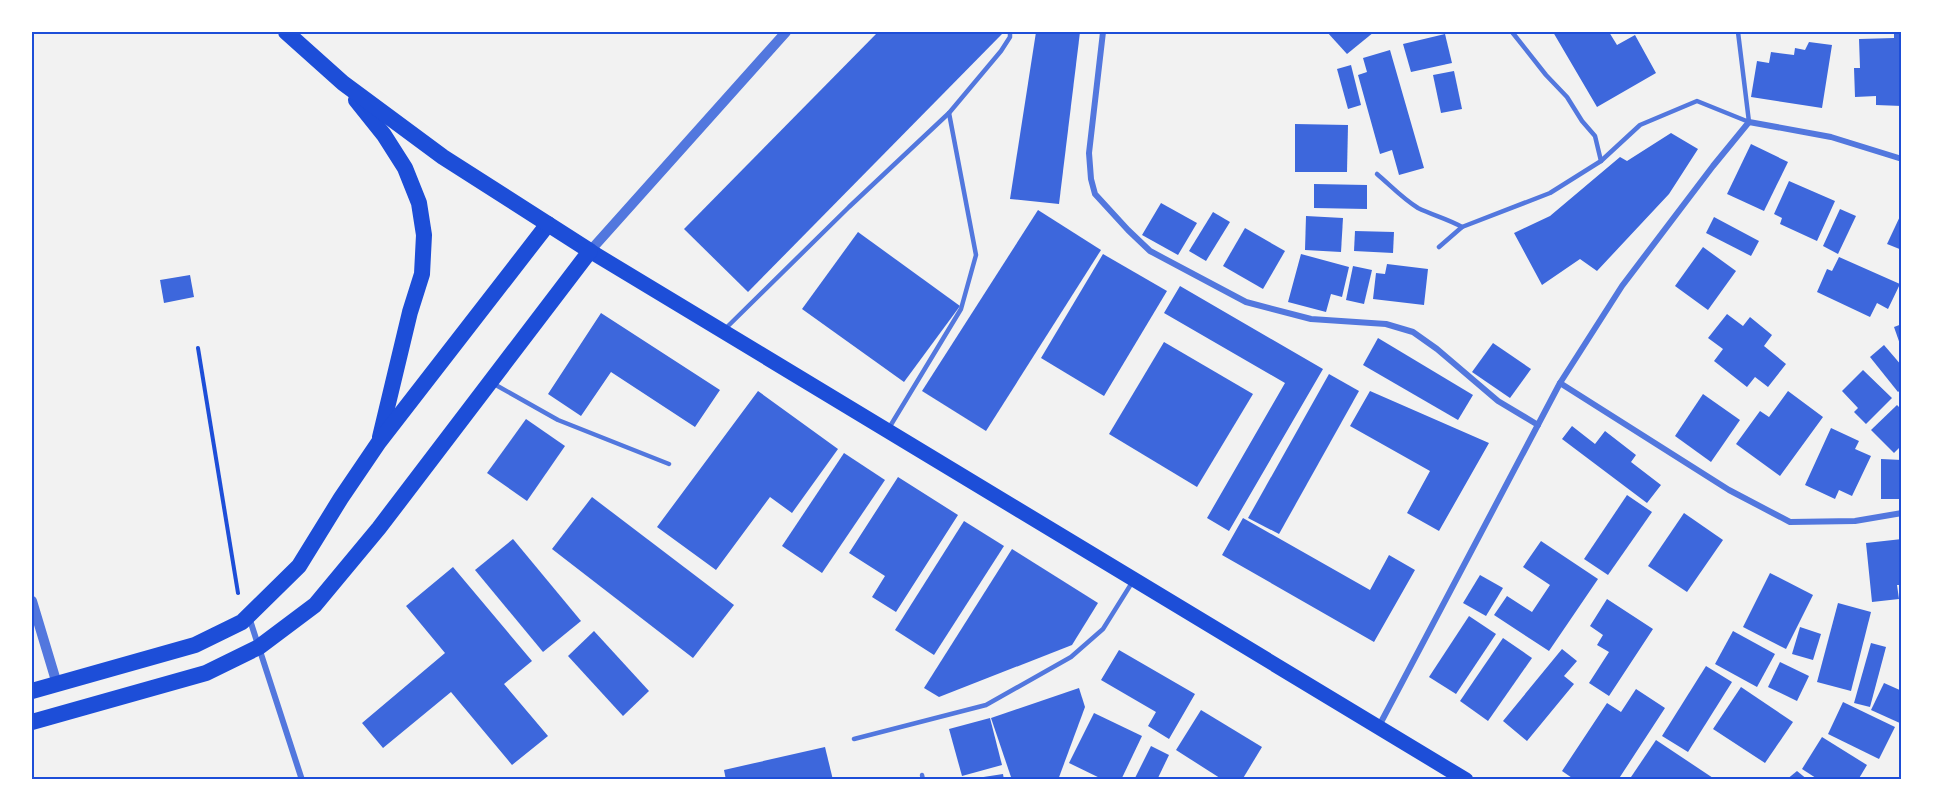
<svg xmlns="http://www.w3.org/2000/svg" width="1933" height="811" font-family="Barlow,sans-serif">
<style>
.building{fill:#3d67dc}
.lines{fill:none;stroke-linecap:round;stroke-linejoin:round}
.path{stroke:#1d4ed8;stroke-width:4}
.service{stroke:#5277de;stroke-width:4.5}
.minor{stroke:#5277de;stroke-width:6}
.tertiary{stroke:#5277de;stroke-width:10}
.primary{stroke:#1d4ed8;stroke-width:15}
.trunk{stroke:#1d4ed8;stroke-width:16}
.neatline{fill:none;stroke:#1d4ed8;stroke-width:2}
</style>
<rect width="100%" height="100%" fill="#f2f2f2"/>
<g class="building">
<path d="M878 32 1003 33 748 292 684 229Z"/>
<path d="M1036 32H1080L1059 204 1010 199Z"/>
<path d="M1327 32H1374L1347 54Z"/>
<path d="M1553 32H1609L1617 45 1635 35 1656 73 1597 107Z"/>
<path d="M1894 32H1902V106L1876 105V96L1855 97 1854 68H1860L1859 39 1894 38Z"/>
<path d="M1445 34 1452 63 1411 72 1403 44Z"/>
<path d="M1809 42 1832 45 1822 108 1751 97 1757 61 1769 63 1771 52 1794 55 1795 48 1805 50Z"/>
<path d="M1390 50 1424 168 1399 175 1392 150 1380 154 1358 75 1367 72 1363 58Z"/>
<path d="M1351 65 1361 105 1348 109 1337 69Z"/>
<path d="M1454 71 1462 109 1441 113 1433 75Z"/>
<path d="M1295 124 1348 125 1347 172H1295Z"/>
<path d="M1671 133 1698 149 1669 194 1597 271 1580 259 1542 285 1514 233 1550 216 1620 157 1627 161Z"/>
<path d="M1751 144 1788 162 1764 211 1727 194Z"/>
<path d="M1789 181 1835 201 1817 241 1780 224 1782 218 1774 214Z"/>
<path d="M1314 184 1367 185V209L1314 208Z"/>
<path d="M1161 203 1197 223 1178 255 1142 235Z"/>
<path d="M1840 209 1856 216 1838 254 1823 246Z"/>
<path d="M1038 210 1101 250 986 431 922 391Z"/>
<path d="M1213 212 1230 222 1206 261 1189 251Z"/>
<path d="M1902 212V250L1887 244Z"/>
<path d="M1306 216 1343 218 1341 252 1305 250Z"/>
<path d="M1714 217 1759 241 1751 256 1706 233Z"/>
<path d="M1245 228 1285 251 1263 289 1223 266Z"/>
<path d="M1355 231 1394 232 1393 253 1354 251Z"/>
<path d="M858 232 960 306 904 382 802 309Z"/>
<path d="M1703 247 1736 271 1708 310 1675 286Z"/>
<path d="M1103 254 1167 291 1104 396 1041 358Z"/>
<path d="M1301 254 1349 267 1342 297 1331 294 1326 312 1288 302Z"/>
<path d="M1839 257 1900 284 1888 309 1877 303 1870 317 1817 292 1827 269 1832 271Z"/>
<path d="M1387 264 1428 269 1424 305 1373 299 1376 273 1385 274Z"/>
<path d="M1353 266 1372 270 1364 304 1346 300Z"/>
<path d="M190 275 194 297 164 303 160 280Z"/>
<path d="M1180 286 1323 369 1229 531 1207 518 1285 383 1164 313Z"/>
<path d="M601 313 720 390 695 427 611 372 581 416 548 394Z"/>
<path d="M1727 314 1743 326 1750 317 1772 335 1764 346 1786 364 1768 387 1755 377 1747 387 1714 361 1723 349 1708 338Z"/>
<path d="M1902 324V347H1901L1894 327Z"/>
<path d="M1378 338 1473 395 1458 420 1363 365Z"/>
<path d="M1164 342 1253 394 1197 487 1109 434Z"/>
<path d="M1493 343 1531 369 1510 398 1472 372Z"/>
<path d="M1884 345 1902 366V389L1898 392 1870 357Z"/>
<path d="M1863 370 1892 398 1866 424 1854 412 1858 408 1842 391Z"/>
<path d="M1329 374 1359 391 1279 534 1248 518Z"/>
<path d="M758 391 838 449 792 513 770 497 716 570 657 527Z"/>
<path d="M1370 391 1489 443 1439 531 1407 513 1430 471 1350 426Z"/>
<path d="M1788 391 1823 417 1780 476 1736 444 1760 411 1769 417Z"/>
<path d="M1703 394 1740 420 1711 462 1675 436Z"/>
<path d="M1897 405 1902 410V445L1894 453 1871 430Z"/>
<path d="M526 419 565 446 527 501 487 473Z"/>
<path d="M1572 426 1595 444 1605 431 1636 455 1631 462 1661 485 1647 503 1562 439Z"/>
<path d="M1831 428 1859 441 1855 449 1871 456 1852 496 1839 490 1835 499 1805 485Z"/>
<path d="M844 453 885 480 822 573 782 546Z"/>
<path d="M1881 459 1902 460V499H1881Z"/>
<path d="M898 477 958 515 896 612 872 597 885 576 849 553Z"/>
<path d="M1627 495 1652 512 1608 575 1584 559Z"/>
<path d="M592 497 734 605 693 658 552 549Z"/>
<path d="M1684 513 1723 540 1687 592 1648 566Z"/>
<path d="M1243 518 1370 590 1389 555 1415 570 1374 642 1222 555Z"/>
<path d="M964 521 1004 546 934 655 895 630Z"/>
<path d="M513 539 581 621 543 652 475 570Z"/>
<path d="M1902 539V585H1897L1899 599 1872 602 1866 543Z"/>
<path d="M1541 541 1598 579 1549 651 1494 615 1507 596 1532 612 1550 585 1523 567Z"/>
<path d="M1012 549 1098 603 1072 645 939 697 924 688Z"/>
<path d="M453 567 532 661 504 684 548 736 512 765 451 692 383 748 362 723 445 653 406 606Z"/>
<path d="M1770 573 1813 595 1786 649 1743 627Z"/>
<path d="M1480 575 1503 588 1486 616 1463 603Z"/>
<path d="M1607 599 1653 629 1609 696 1589 683 1609 652 1597 645 1603 635 1590 626Z"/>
<path d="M1838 603 1871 612 1851 691 1817 682Z"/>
<path d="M1469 616 1496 634 1456 694 1429 677Z"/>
<path d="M1800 627 1821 634 1813 660 1792 654Z"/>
<path d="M594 631 649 691 623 716 568 656Z"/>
<path d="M1733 631 1775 654 1757 687 1715 664Z"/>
<path d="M1503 638 1532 658 1488 721 1460 701Z"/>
<path d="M1871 643 1886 647 1870 707 1854 703Z"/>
<path d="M1562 649 1577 661 1564 676 1574 684 1527 741 1503 721Z"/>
<path d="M1119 650 1195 694 1169 739 1148 726 1156 712 1101 680Z"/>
<path d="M1780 662 1809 676 1797 701 1768 687Z"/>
<path d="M1706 666 1732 682 1688 752 1662 736Z"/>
<path d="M1884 683 1902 691V724L1871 710Z"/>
<path d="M1741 687 1793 722 1765 763 1713 729Z"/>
<path d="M1079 688 1085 707 1058 780H1012L991 718Z"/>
<path d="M1636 689 1665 708 1618 780H1575L1562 771 1607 703 1621 712Z"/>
<path d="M1843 702 1895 727 1879 759 1828 734Z"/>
<path d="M1201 710 1262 747 1242 780H1223L1176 750Z"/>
<path d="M1094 713 1142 736 1121 780H1104L1069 763Z"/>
<path d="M990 718 1002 765 962 776 949 729Z"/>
<path d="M1822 737 1867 765 1858 780H1819L1802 769Z"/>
<path d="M1656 740 1716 780H1629Z"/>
<path d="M1151 746 1169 755 1157 780H1134Z"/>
<path d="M825 747 833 780H726L724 770Z"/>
<path d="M1797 771 1808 780H1786Z"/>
<path d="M1003 774 1004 780H977V778Z"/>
</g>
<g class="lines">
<path class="path" d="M198 348 238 593"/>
<g class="service">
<path d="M1512 32 1546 75 1567 97 1582 121 1595 136 1601 161"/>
<path d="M1377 174C1390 185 1403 199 1418 208 1432 215 1448 219 1462 227"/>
<path d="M1439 247 1462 227 1550 193 1601 161 1640 125 1697 101 1749 122 1738 32"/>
<path d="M725 329 849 207 949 113 1001 51 1010 37V32"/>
<path d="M494 384 558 420 669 464"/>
<path d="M889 428 961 309 976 255 949 113"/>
<path d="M854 739 986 705 1071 657 1103 629 1133 581"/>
<path d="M922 775 923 780"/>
</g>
<g class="minor">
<path d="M1103 32 1089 153 1091 179 1095 194 1128 230 1150 251 1246 302 1311 319 1386 324 1413 332 1437 349 1498 401 1538 425"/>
<path d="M1560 383 1729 490 1790 522 1855 521 1902 513"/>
<path d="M249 617 302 780"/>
<path d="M1379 726 1560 383 1622 286 1713 166 1749 122 1831 137 1902 159"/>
</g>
<g class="tertiary">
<path d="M590 251 786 32"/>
<path d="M32 601 57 684"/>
</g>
<path class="primary" d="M590 251 1466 780"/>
<g class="trunk">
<path d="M356 100 384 135 405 168 419 203 424 235 422 274 410 312 380 437"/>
<path d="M32 691 195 645 242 622 299 566 341 498 379 442 548 224"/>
<path d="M32 722 206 673 259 647 315 605 379 528 590 251 443 157 343 83 286 32"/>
</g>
</g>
<rect width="1933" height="811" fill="none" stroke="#ffffff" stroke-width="66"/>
<rect x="33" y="33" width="1867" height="745" class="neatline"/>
</svg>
